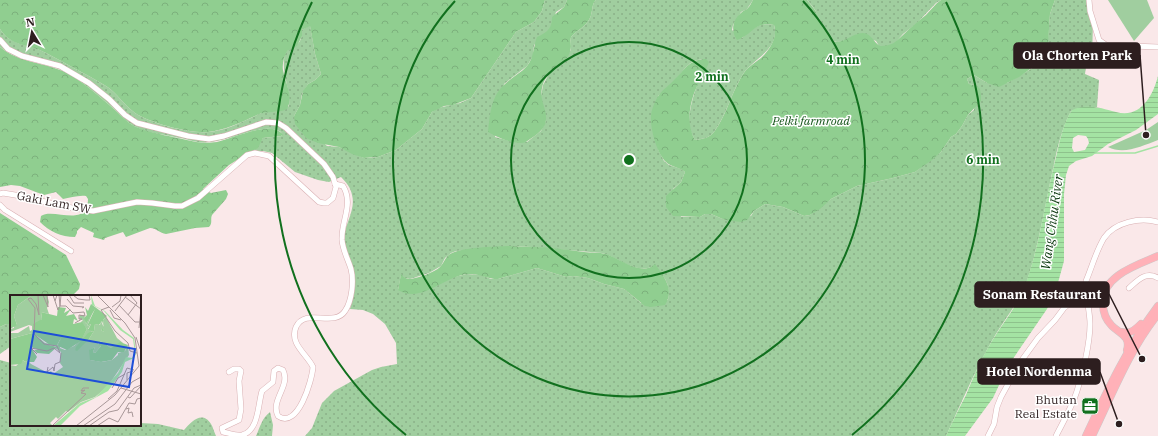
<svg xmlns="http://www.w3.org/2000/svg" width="1158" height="436" font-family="'IBM Plex Serif',serif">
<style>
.grass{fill:url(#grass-dots);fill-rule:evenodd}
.forest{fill:url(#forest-crowns)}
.green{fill:#a0ce9f}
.water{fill:url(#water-rules);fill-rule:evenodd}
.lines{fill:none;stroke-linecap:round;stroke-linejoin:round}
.stream{stroke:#a4e3a3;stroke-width:1.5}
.minor-casing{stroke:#d9b0b3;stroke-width:6}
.highway-casing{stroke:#cdc9c9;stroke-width:8}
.minor{stroke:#fff;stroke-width:5}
.highway{stroke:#ffb1b8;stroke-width:7}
.ring{fill:none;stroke:#11701e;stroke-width:2}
.labels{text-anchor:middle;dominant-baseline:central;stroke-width:3;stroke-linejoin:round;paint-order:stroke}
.park-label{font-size:12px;font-style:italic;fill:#16551b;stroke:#fff}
.street-label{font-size:12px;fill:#2d1e1f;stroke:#fff}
.poi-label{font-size:12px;fill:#2d1e1f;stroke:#fff;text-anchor:end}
.water-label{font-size:13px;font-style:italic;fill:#0a370e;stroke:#fff}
.inset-road{fill:none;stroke:#a89798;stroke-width:1}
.view{fill:#1d4ed8;fill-opacity:0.15;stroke:#1d4ed8;stroke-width:2}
.inset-edge{fill:none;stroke:#2d1e1f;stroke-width:2}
.centre{fill:#11701e;stroke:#fff;stroke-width:2}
.ring-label{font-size:12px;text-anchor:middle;font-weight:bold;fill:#11701e;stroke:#fff;stroke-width:3;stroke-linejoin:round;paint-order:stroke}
.leader{fill:none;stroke:#2d1e1f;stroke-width:1.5}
.callout-dot{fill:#2d1e1f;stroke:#fff;stroke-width:1.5}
.callout{fill:#2d1e1f;stroke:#2d1e1f;stroke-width:1.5}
.callout-label{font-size:13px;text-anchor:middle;font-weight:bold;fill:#fff}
</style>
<defs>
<pattern id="grass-dots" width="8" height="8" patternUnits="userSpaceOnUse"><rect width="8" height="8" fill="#a0ce9f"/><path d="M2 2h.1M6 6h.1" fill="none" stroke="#8ab088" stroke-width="1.8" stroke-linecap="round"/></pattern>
<pattern id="forest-crowns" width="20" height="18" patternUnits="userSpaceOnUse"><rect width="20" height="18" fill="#90ce90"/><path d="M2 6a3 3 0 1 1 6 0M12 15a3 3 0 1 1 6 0" fill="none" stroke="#7cb07c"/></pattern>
<pattern id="water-rules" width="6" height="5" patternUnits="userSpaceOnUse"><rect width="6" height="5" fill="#a4e3a3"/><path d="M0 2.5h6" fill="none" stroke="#8ec28c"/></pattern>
</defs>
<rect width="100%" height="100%" fill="#fae8e9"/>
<g class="grass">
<path d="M545 0H567L564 7 556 12 552 25 547 33 534 45 533 56 527 66 504 84 495 137 510 141 527 142 541 131 546 121 541 97 543 85 549 74 560 65 571 50V37C577 30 586 27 590 18 593 12 591 5 596 0H753L747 9 741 12 738 17 733 25 732 30 742 38C753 29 758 22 774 25 781 49 753 59 743 74 731 93 727 114 714 132 709 138 702 139 695 140 693 136 690 131 689 126 688 103 700 80 706 59 689 59 686 68 676 79 670 85 664 90 658 96V149L664 161 669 165 681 169 685 172 681 182 673 189 681 217H700L705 214H711L725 220 751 216 754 211 765 204 783 207 804 216 810 215 831 199 857 186 893 178 915 172 941 152 951 137 956 134 962 126 968 115 974 110 976 85 969 84 967 79 974 75 987 83H1007L1036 66 1048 38 1050 14 1055 0H1090L1093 21 1092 59H1087L1085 74 1099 80 1097 107H1088L1071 111C1060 131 1056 155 1051 178 1044 212 1038 247 1027 281 1018 305 1001 323 989 346 973 375 960 406 946 436H305L312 428 322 403 334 391 372 370 381 367 397 364 396 343 385 324 373 314 363 310 350 309C353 297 357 282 353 269 351 259 344 249 344 237 345 224 356 209 352 195 351 188 346 182 341 177L329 182 318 180 295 172 272 153 263 151H252C259 148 259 143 263 138L282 136 281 132C261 120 224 146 198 142 191 141 183 138 175 137 162 134 146 133 134 126 126 122 119 114 113 108 99 96 84 83 67 73 45 61 20 63 0 47V29C10 46 30 44 46 53 66 64 86 74 106 86 117 93 124 105 135 113 150 123 190 134 208 132 225 131 242 122 257 115 268 109 277 115 289 106 291 86 279 71 286 51 297 45 302 44 302 30L310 25 315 54 321 74 315 80 308 84 302 94 300 105 294 116 327 146 339 147 364 158H369L378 157 396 150 422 129 432 112 438 108 460 103 471 98 516 32 534 22 542 11ZM520 246 602 253C618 257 636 275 653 266 666 277 670 283 668 300L641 303 624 289 604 284 588 278 573 276 566 277 537 268 498 279H491L481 275 467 274 398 290 401 275 405 278 410 279 429 273 441 266 445 258 451 253 456 251Z"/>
<path d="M807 0H941L936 3 917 23 903 34 896 42 892 45 882 47 879 46 876 41 858 34C852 37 843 42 837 42 828 41 819 17 815 10 813 7 810 3 807 0Z"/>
<path d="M6 324H11V346L0 354V327Z"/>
<path d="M0 360 11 363V425H140V423L158 424 184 430C191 422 202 410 211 424 213 427 214 432 216 436H0Z"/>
<path d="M270 412 273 425 272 436H256C260 427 262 418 270 412Z"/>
</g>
<g class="forest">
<path d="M0 0H545L542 11 534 22 516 32 471 98 453 105 444 106 432 112 422 129 396 150 378 157 364 158 352 154 339 147 318 143 306 138 295 124 294 116 300 105 303 91 308 84 315 80 321 74 315 54 310 26 302 30V36L297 46 287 51C284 57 282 64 283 70 285 82 294 97 287 109 278 114 267 110 257 115 242 122 226 130 208 132 191 134 150 123 135 113 124 105 117 93 106 86 86 74 66 64 46 53 29 44 11 47 0 29Z"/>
<path d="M567 0H596C591 5 593 12 590 18 586 27 577 30 571 37 570 42 572 47 570 52 565 66 548 70 543 84 538 100 547 107 546 120 546 126 540 132 536 135 533 137 529 140 526 142 516 146 497 137 488 132 490 114 491 96 505 84 512 77 521 73 527 66 534 58 533 47 537 37 548 32 552 28 552 17L564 7Z"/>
<path d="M753 0H807C810 4 814 8 816 12 820 19 829 42 837 42 846 41 854 33 863 33 872 33 876 47 882 46 894 45 895 42 903 35 910 28 918 21 926 15 931 10 935 4 941 0H1055L1050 14 1048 44 1040 62 1019 77 999 87 987 83 974 75 967 79 969 84 976 85 980 89 981 95V101L968 115 962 126 956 134 951 137 941 152 932 160 915 172 893 178 857 186 831 199 820 209 810 215 804 216 783 207 765 204 754 211 747 220 741 222 725 220 711 214H705L700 217 673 216 666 207V196L681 182 685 172C679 167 671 167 666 162 656 152 648 123 652 110 653 106 655 102 657 98 661 90 670 85 676 78 686 68 690 59 706 59L709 62C707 69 702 75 699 82 690 100 685 123 695 140 702 139 709 138 714 132 725 117 729 101 737 85 740 80 742 74 747 69 751 65 756 62 761 58 770 50 778 37 774 25 754 21 753 35 737 40 730 30 733 19 742 12 744 10 746 10 748 8 750 6 751 3 753 0Z"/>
<path d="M0 47C19 63 45 62 67 73 85 83 100 97 115 110 121 116 127 122 134 126 148 133 180 138 196 142 203 143 210 143 217 142 232 139 272 119 283 135L281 136 263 138 258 148 245 155 229 165 203 189 211 193 226 190 228 194 226 199 212 215C210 219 213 223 209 227L195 228 166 234C160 233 156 228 150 228L126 237 123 232 105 238 104 240 93 237 94 233 81 227 77 231V233L75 237C61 237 49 231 40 222L41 216C53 207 88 229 88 199L86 196C78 195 70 198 63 199L56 192 44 195 20 186 11 185 0 187Z"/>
<path d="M0 213 66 255 80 284 79 289 72 296H11V324H6L0 327Z"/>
<path d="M507 246C533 246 559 248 584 252 591 253 599 252 606 254 619 258 642 277 655 264 664 276 675 290 665 305L651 307 645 306 624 289 604 284 588 278 573 276 566 277 537 268 498 279C487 279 478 273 468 274 444 276 422 304 398 290L401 274C403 276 406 279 409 279 416 279 435 272 440 267 445 262 445 256 452 253 465 247 492 247 507 246Z"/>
</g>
<g class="green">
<path d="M1108 0H1147L1154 18 1134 41Z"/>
<path d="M1158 122V140C1142 146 1124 155 1108 147L1146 130Z"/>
</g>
<path class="water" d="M1158 76V114L1136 130 1108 144 1092 156 1076 161 1069 166 1066 175 1064 194V261L1056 290 1047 309 1008 366 993 398 965 436H946C952 422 959 409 966 395 973 378 980 361 989 346 1002 323 1019 305 1027 280 1041 239 1046 195 1057 153 1060 140 1063 125 1070 113 1073 108 1078 108 1083 107 1097 106 1103 109 1116 112 1140 119 1153 96 1158 76ZM1078 135 1086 136 1088 139 1089 143 1085 150 1074 152 1072 148 1073 138Z"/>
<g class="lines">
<path class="stream" d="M1095 153H1135L1158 146"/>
<defs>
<g id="minor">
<path d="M1089 0 1090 11 1099 40 1106 45 1158 47"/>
<path d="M0 40 8 49 22 56 60 66 89 83 109 99 125 115 137 123 188 136 209 139 224 136 266 122 278 123 286 128 324 164 333 177 336 187 333 198 327 203H324L319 202 269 156 255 153 247 155 198 198 182 206H175L152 203 137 202 93 211 72 208 15 195 3 193 0 194"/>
<path d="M0 205 5 210 71 251"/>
<path d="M1129 288C1138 280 1146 271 1158 278"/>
<path d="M229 372 234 369H239L241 371 239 381 241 409 239 420 222 428 223 432C229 433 236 436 242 435 259 431 258 403 262 391L273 382 274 371 278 368 283 370C291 386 270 400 278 416 298 430 312 380 313 367 307 354 289 344 296 327 305 307 334 328 345 311 352 301 354 281 351 269 348 259 343 251 342 240 341 221 354 204 343 186L335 184"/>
<path d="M988 436 994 424 997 407 1001 397 1019 364 1038 338 1055 320 1064 308 1069 304 1079 300 1087 299"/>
<path d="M1056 436C1063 422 1072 407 1077 391 1083 373 1090 343 1090 324 1090 310 1085 296 1086 281 1092 267 1096 251 1104 238 1115 222 1140 217 1158 222"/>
</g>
<g id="highway">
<path d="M1121 332C1130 334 1134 331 1141 324"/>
<path d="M1127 350C1131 337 1121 334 1112 326 1106 320 1103 312 1103 304 1101 276 1137 265 1158 256"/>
<path d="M1086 436C1107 391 1128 346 1158 306"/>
<path d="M1092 436C1112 395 1129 350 1158 314"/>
</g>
</defs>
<use href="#minor" class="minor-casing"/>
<use href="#highway" class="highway-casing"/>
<use href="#minor" class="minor"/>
<use href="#highway" class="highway"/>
</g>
<g class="ring">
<circle cx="629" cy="160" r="118"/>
<path d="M803 1A236 236 0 1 1 455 1"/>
<path d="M406 435A354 354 0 0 1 312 2M946 2A354 354 0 0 1 852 435"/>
</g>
<defs>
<symbol id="office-square" viewBox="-11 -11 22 22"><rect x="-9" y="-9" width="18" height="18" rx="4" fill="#11701e" stroke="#fff"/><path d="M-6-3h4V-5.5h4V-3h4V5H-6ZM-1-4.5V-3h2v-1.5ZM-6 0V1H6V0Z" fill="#fff"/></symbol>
</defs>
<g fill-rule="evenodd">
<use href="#office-square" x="1080" y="396" width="20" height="20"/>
</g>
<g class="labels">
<g class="park-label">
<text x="811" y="120">Pelki farmroad</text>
</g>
<g class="street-label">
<text transform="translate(54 202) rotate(11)">Gaki Lam SW</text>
</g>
<g class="poi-label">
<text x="1077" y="399">Bhutan<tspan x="1077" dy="14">Real Estate</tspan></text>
</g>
<g class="water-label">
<text transform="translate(1052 222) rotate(-82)">Wang Chhu River</text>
</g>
</g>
<g transform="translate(10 295)">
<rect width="131" height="131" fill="#fae8e9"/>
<path d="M22 0H37L39 7 37 13 39 19 31 17 32 24 24 31 27 41 35 48 47 50 51 43 50 53 55 55 64 51 71 45 77 34 71 27 73 25 69 24 70 20H74L76 29 84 14 77 31 81 29 78 34 83 35 65 55 79 44 84 36 85 29 90 30 91 26 94 33 91 35 94 37 93 25 96 22 107 43 113 48 101 53 91 46 88 49 91 51 85 58 83 57 85 52 80 55V65L92 67 102 65 108 60V58L115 56 118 50 119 60 98 91 85 102 71 107 58 117 56 116 48 124 46 122 40 128 43 131H0V70L6 71 13 65 15 67 20 64 19 67 21 69 38 78 41 76 43 79 53 72 50 68 51 57 45 53 46 51 34 49 22 38 0 44 1 38H8L19 31 20 36 22 35V31L19 30 0 37V34L4 33V30H7L4 21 8 10Z" fill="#a0ce9f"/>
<path d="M22 0 8 10 4 21 7 30 0 34V1ZM81 9 97 21 93 25 94 37 91 35 94 32 92 26 89 30 85 29 84 36 79 44 67 56 65 55 66 52 78 38 83 36 78 35 81 29 77 31 85 14 76 29 74 23 77 20 75 12 78 16ZM48 12 56 13 54 18 61 14 56 21 64 19 68 26 64 24 63 29 72 27 77 34 71 46 57 55 48 51 51 43 47 50H40L24 39 23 29 32 24 31 17 47 21ZM22 38 35 49 47 52 39 59 27 58 24 55H29L21 52 27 62 24 67H19L20 64 15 67 13 65 11 69 0 70V44ZM91 46 101 53 110 47 118 50 114 57H108L102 65 91 67 80 65 79 55 85 52 83 57 85 58 91 51 88 50Z" fill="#90ce90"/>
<path d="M81 0 85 11 95 16 113 35 124 43 126 59 124 63 115 67 112 77 98 96 70 111 50 131H43L70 108 86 102 108 78 116 62 122 63 125 58 123 44 110 35 94 16 82 10Z" fill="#a4e3a3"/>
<path class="inset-road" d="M28 0 29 20 26 9 21 3 18 4 25 13 24 39 34 49 47 51 50 58M33 0 38 12 37 0M43 0 45 6 47 0M49 0 50 11 51 0M59 0 64 8H74M63 0 68 4 76 5H80L79 0M115 2 131 14M57 4 63 11 74 12 72 13M45 6 48 15 50 11M109 10 125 27H130M50 11H56L63 18 74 17 75 21 69 20V24H72L65 28M99 12 91 15 105 36 118 48 120 56 127 58M102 12 110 6 111 0M100 15 104 23 111 25M105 16 117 0M118 20 127 8 120 0M129 33 131 14M126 42 130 54M27 59 21 53 37 56 44 53 50 58M38 72 37 77 43 72 44 76 45 69 50 67 51 58M117 85V78L123 76M102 93 108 83 115 79M111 93 131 99M118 102 120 103 131 91M98 104 107 96 117 73 124 75M116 114 119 113 118 118 122 117 123 122M42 131 76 99 71 98 75 95 71 96 73 93H79M66 131 105 100 129 71 125 43 115 28 87 0M73 131 105 109 122 87 131 82M79 131 99 117 108 115 124 93 131 90M87 131 99 123 108 127 119 108 125 109 127 104 131 103"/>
<path class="view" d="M24 36 125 54 119 92 17 74Z"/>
<rect width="131" height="131" class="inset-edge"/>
</g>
<circle cx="629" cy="160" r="6" class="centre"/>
<g class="ring-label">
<text x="843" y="64">4 min</text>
<text x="712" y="81">2 min</text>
<text x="983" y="164">6 min</text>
</g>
<path class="leader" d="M1146 135L1140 55M1142 359L1109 294M1119 424L1100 372"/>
<g class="callout-dot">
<circle cx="1146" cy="135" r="4"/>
<circle cx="1142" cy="359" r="4"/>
<circle cx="1119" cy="424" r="4"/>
</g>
<g class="callout">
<rect x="1014" y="43" width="126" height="25" rx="4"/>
<rect x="975" y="282" width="134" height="25" rx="4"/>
<rect x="978" y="359" width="122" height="25" rx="4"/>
</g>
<g class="callout-label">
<text x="1077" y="60">Ola Chorten Park</text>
<text x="1042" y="299">Sonam Restaurant</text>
<text x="1039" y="376">Hotel Nordenma</text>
</g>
<g transform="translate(32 32) rotate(350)" stroke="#ffffff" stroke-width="3" paint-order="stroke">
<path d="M0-3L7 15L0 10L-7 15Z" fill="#2d1e1f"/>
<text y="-6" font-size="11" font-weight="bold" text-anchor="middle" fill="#2d1e1f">N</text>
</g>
</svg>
